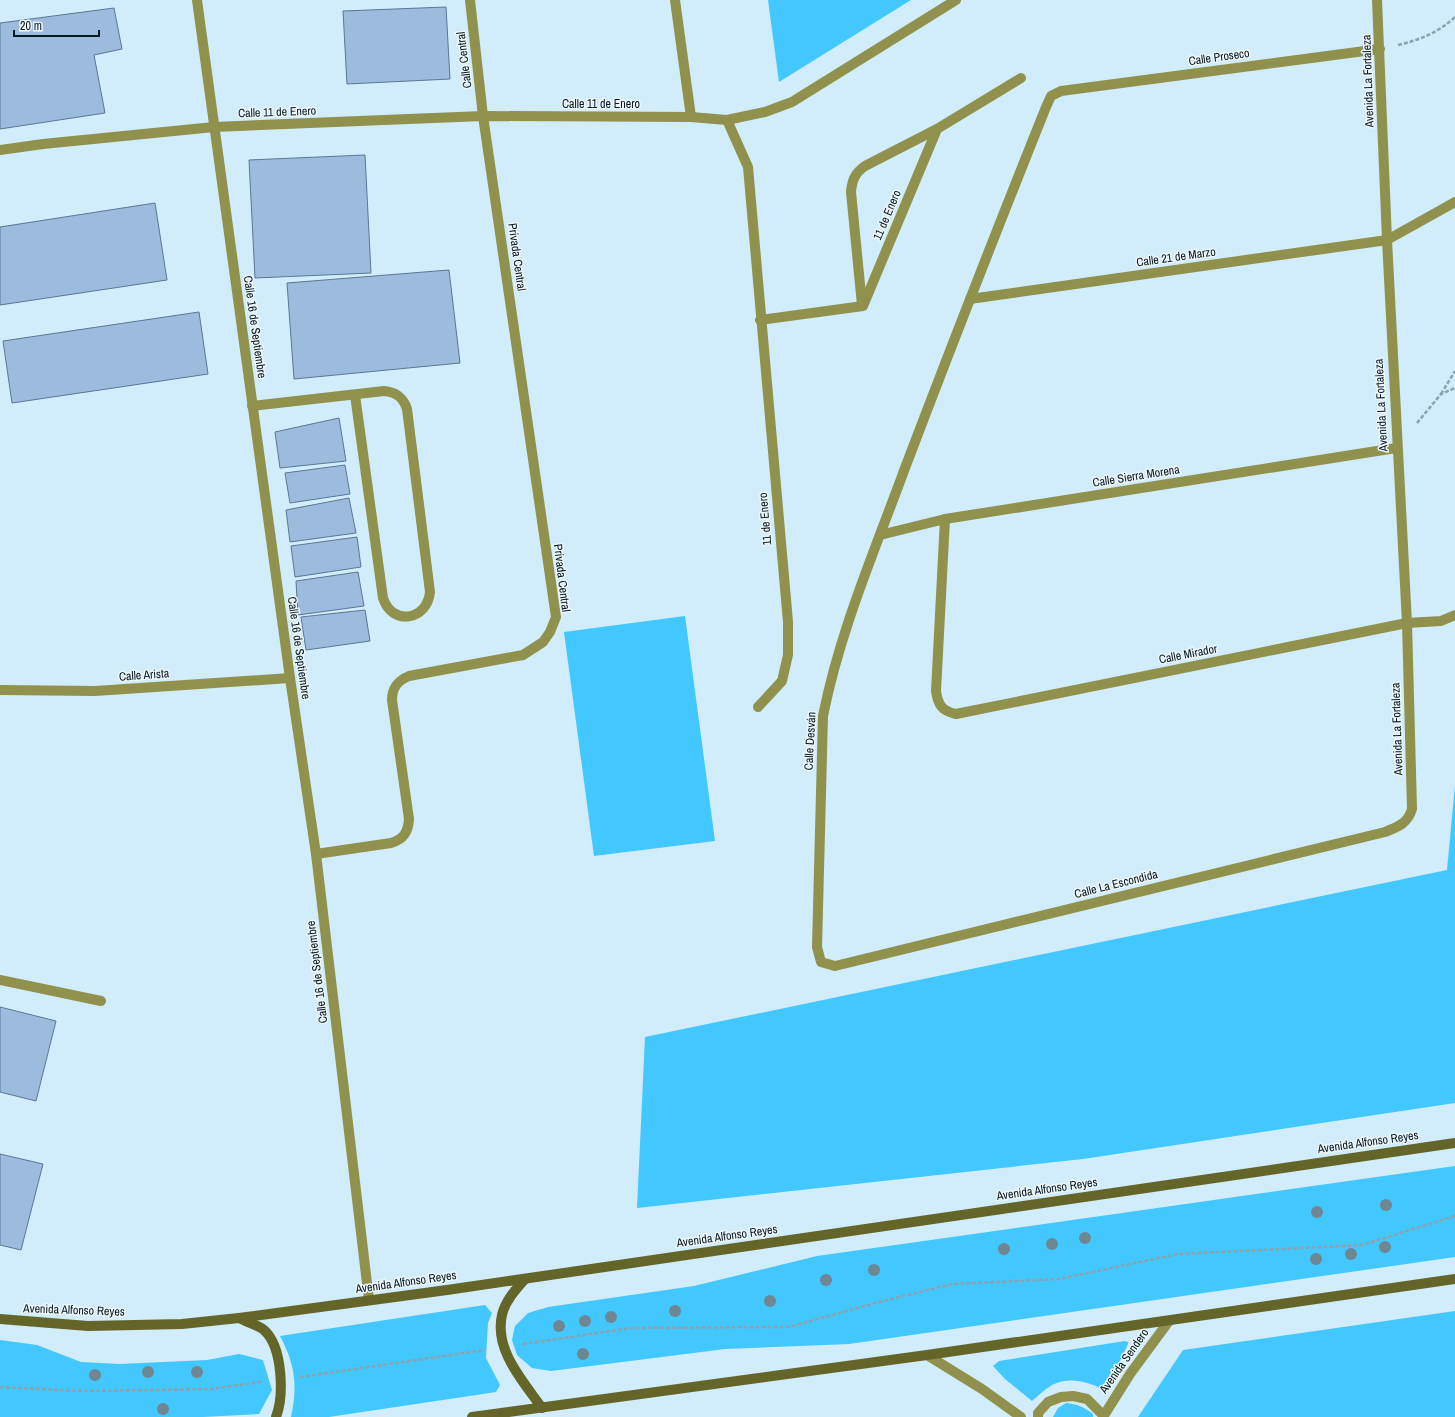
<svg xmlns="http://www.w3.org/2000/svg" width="1455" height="1417" font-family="'Archivo Narrow',sans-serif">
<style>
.green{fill:#42c8fe}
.building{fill:#9dbcdd;stroke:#5a7794}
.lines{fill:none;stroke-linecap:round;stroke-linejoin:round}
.path{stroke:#8ba3af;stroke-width:2.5;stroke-dasharray:4 2;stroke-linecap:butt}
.lane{stroke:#8f914d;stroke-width:10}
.street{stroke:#8f914d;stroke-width:10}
.secondary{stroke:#646529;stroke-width:10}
.tree{fill:#6f8793}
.labels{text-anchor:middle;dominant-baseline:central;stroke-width:3;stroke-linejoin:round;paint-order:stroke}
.street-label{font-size:12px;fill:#061820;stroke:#edf6fb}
</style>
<rect width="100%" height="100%" fill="#d1ecfa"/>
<g class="green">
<path d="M768 0H911L779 82Z"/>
<path d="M685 616 715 841 594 856 564 632Z"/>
<path d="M1455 785V1103L1083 1159 637 1208 645 1037 1447 870Z"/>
<path d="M1455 1166V1257L849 1344 725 1349 551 1371 532 1368 517 1355 512 1340 515 1326 528 1313 548 1307 694 1286 817 1256Z"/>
<path d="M485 1305 492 1313 488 1323 486 1358 500 1385 496 1392 329 1417H291C298 1386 295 1364 280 1336Z"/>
<path d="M1455 1311V1417H1138L1183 1350Z"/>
<path d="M0 1340 37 1345 81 1362 120 1364 207 1360 239 1354 263 1360 272 1390 259 1414 203 1417H0Z"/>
<path d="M1125 1341 1128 1342V1344L1106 1391C1089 1382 1070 1376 1052 1385 1045 1389 1038 1396 1032 1401L1005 1379 993 1366 999 1361Z"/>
<path d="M1066 1403C1077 1404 1084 1407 1093 1414V1417H1053L1058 1408Z"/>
</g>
<g class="building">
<path d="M446 7 450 79 347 84 343 11Z"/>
<path d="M114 8 122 49 94 55 105 113 0 129V23Z"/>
<path d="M365 155 371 273 255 278 249 160Z"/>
<path d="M155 203 167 280 0 305V227Z"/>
<path d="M449 270 460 363 294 379 287 283Z"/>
<path d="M199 312 208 374 12 403 3 341Z"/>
<path d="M339 418 346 461 280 468 275 432Z"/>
<path d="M345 465 350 494 290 503 285 473Z"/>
<path d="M349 498 356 533 290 542 286 510Z"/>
<path d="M357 537 361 567 295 577 291 546Z"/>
<path d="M358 572 364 606 298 615 296 581Z"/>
<path d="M365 610 370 641 306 650 301 617Z"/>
<path d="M0 1007 56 1021 36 1101 0 1092Z"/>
<path d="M0 1154 43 1164 21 1250 0 1245Z"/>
</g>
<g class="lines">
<g class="path">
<path d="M1398 45C1420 40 1439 32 1455 17"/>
<path d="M1441 394 1455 371"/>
<path d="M1417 423 1441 394 1455 388"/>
<path d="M523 1344 631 1328 789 1327 879 1302 952 1284 1059 1279 1178 1254 1362 1245 1455 1216"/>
<path d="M300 1377 485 1350"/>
<path d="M0 1387 82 1391 210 1389 261 1382"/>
</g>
<g class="lane">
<path d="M252 406 384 391C396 392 403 397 407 409L430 592C427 621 392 626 383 598L355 395"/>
<path d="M0 980 101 1001"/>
</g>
<g class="street">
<path d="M197 0 290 678 316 854 369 1300"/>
<path d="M675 0 691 117"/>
<path d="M1377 0 1387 240 1407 623 1412 809C1408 823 1398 827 1385 832L835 966 821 962 817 947 823 716C840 630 875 550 905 468 951 347 998 227 1046 107L1051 96 1061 91 1380 49"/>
<path d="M727 120 748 167 788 622V655L782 681 758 707"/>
<path d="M0 150 43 144 214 127 483 116 691 117 727 120 765 112 792 102 956 0"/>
<path d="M970 299 1387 240 1455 202"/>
<path d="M862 305 851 192C852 180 855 173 865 166L937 129"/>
<path d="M760 320 863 306 937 129 1021 78"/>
<path d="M945 519 936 691C938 705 942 711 956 714L1407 623 1441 621 1455 615"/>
<path d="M880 535 945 519 1396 448"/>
<path d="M0 690 95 691 290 678"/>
<path d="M316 854 391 843C404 839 408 832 409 819L392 700C392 688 397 681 409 676L523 655 543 642 550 632 556 617 483 116 470 0"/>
<path d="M927 1355 982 1389 1021 1417"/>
<path d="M1038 1417V1413L1048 1402 1061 1397 1073 1396 1087 1399 1103 1415"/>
<path d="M1103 1417 1130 1374 1169 1321"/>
</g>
<g class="secondary">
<path d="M525 1279C516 1289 505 1301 502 1315 494 1350 523 1381 542 1408"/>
<path d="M239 1318C246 1322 258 1325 264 1330 283 1347 284 1396 276 1417"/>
<path d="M0 1319 88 1326 182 1324 239 1318 447 1290 1455 1143"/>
<path d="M472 1417 927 1355 1455 1279"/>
</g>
</g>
<g class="tree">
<circle cx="1386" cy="1205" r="6"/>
<circle cx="1317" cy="1212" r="6"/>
<circle cx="1085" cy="1238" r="6"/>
<circle cx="1052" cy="1244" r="6"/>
<circle cx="1385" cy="1247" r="6"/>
<circle cx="1004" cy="1249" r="6"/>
<circle cx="1351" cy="1254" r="6"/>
<circle cx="1316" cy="1259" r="6"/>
<circle cx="874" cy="1270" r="6"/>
<circle cx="826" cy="1280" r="6"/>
<circle cx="770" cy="1301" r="6"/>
<circle cx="675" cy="1311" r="6"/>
<circle cx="611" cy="1317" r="6"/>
<circle cx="585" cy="1321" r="6"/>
<circle cx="559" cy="1326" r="6"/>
<circle cx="583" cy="1354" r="6"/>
<circle cx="148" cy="1372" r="6"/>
<circle cx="197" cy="1372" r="6"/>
<circle cx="95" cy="1375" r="6"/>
<circle cx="163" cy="1409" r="6"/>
</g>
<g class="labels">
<g class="street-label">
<text transform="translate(1219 57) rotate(-8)">Calle Proseco</text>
<text transform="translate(464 60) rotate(-97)">Calle Central</text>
<text transform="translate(1368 81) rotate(-92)">Avenida La Fortaleza</text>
<text x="601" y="104">Calle 11 de Enero</text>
<text transform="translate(277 112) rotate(-2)">Calle 11 de Enero</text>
<text transform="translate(887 215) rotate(-67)">11 de Enero</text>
<text transform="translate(517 257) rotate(82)">Privada Central</text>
<text transform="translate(1176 257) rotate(-8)">Calle 21 de Marzo</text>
<text transform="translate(255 327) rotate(82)">Calle 16 de Septiembre</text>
<text transform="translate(1381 405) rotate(-93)">Avenida La Fortaleza</text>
<text transform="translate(1136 476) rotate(-9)">Calle Sierra Morena</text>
<text transform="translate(765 519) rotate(-95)">11 de Enero</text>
<text transform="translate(562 578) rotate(83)">Privada Central</text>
<text transform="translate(299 648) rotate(82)">Calle 16 de Septiembre</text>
<text transform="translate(1188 654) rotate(-11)">Calle Mirador</text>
<text transform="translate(144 675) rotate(-4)">Calle Arista</text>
<text transform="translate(1397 729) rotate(-92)">Avenida La Fortaleza</text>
<text transform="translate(810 741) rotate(-87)">Calle Desván</text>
<text transform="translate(1116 884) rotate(-14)">Calle La Escondida</text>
<text transform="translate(317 972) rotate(-97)">Calle 16 de Septiembre</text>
<text transform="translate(1368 1142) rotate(-8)">Avenida Alfonso Reyes</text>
<text transform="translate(1047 1189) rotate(-8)">Avenida Alfonso Reyes</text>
<text transform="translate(727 1236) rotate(-8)">Avenida Alfonso Reyes</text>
<text transform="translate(406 1282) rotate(-8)">Avenida Alfonso Reyes</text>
<text transform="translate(74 1310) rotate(2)">Avenida Alfonso Reyes</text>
<text transform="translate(1124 1361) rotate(-55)">Avenida Sendero</text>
</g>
</g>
<path d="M14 30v6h85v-6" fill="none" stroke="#061820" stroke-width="2"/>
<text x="20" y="30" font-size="12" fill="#061820" stroke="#edf6fb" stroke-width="3" paint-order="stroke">20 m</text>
</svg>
